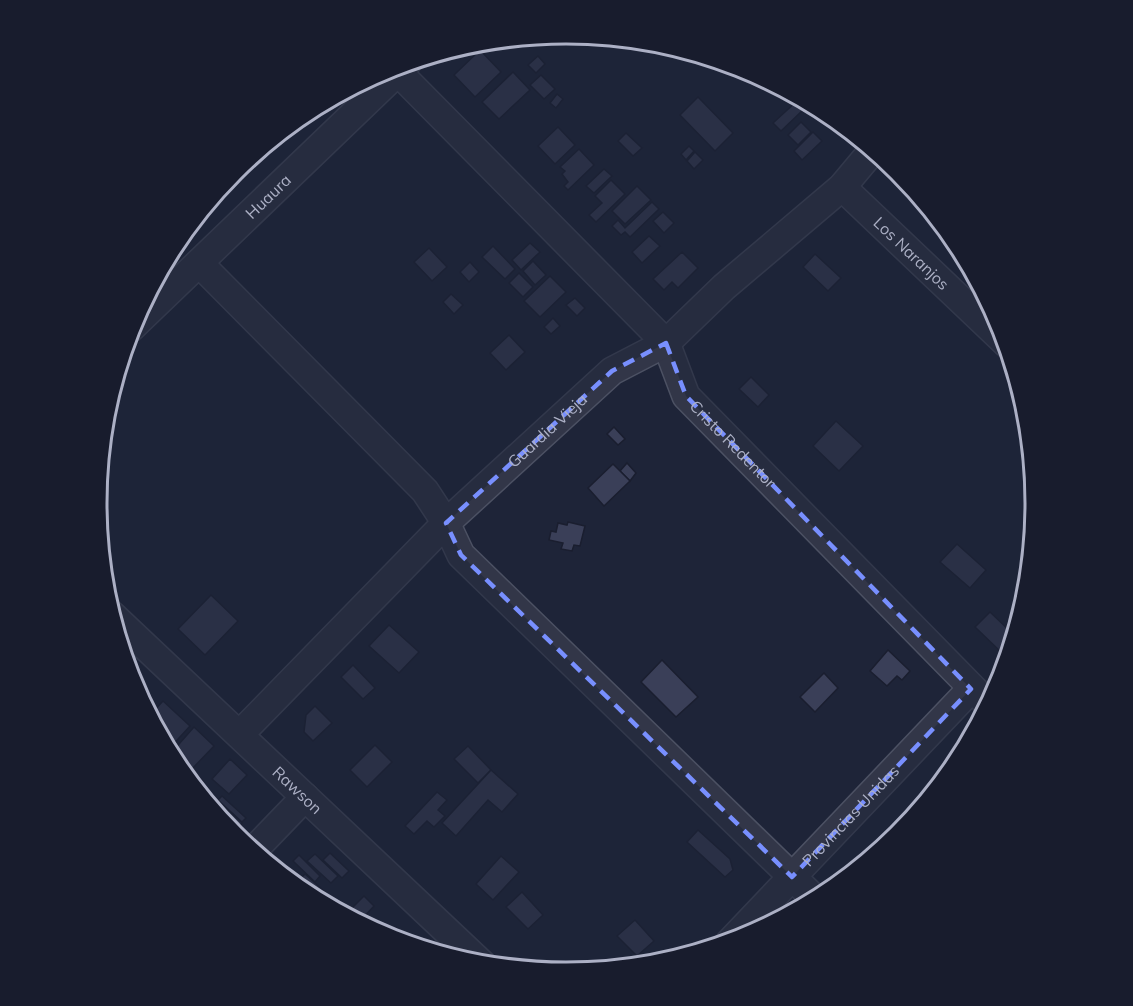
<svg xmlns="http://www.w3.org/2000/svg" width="1133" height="1006" font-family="Mulish,sans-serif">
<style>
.building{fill:#3a3f58;stroke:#1a1e2f;stroke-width:1.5}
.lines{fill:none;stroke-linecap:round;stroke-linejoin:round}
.street-casing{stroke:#4c5163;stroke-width:30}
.street{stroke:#323648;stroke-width:27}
.marked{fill:none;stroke:#788ffe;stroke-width:4.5;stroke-dasharray:12 8;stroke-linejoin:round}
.labels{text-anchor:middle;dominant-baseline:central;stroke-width:4.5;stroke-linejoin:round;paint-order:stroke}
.street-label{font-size:16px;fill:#acb0c5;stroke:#181c2d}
.rim{fill:none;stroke:#acb0c5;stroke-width:3}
</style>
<rect width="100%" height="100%" fill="#1e2438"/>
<g class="building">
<path d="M480 50 501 72 475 97 454 75Z"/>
<path d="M538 56 545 64 536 73 528 65Z"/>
<path d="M513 72 530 90 499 119 482 102Z"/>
<path d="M541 75 555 89 544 99 530 85Z"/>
<path d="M557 94 563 99 556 108 550 103Z"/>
<path d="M698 97 733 133 715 151 680 115Z"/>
<path d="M797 101 804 109 781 131 773 123Z"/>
<path d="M306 112 309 115 282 143 275 137Z"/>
<path d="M801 122 811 132 798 145 788 135Z"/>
<path d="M558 127 575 145 555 164 538 146Z"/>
<path d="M813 132 822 141 802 160 794 151Z"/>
<path d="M626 133 642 148 633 156 618 141Z"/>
<path d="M689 146 694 151 686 160 681 154Z"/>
<path d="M579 149 594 165 568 190 564 186 568 182 562 174 565 171 560 167Z"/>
<path d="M695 152 703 160 694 169 687 161Z"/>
<path d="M604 169 612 176 594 193 586 186Z"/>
<path d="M611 180 625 194 596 222 589 215 602 203 595 196Z"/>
<path d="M637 186 651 200 625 224 612 211Z"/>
<path d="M652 202 659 209 630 237 625 232 621 235 612 226 618 220 625 228Z"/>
<path d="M663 212 674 223 664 233 653 221Z"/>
<path d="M649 236 660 246 642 263 632 252Z"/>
<path d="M530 243 540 252 521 270 512 260Z"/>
<path d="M493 246 515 269 505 279 482 257Z"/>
<path d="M429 248 447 267 432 281 414 262Z"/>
<path d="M682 252 698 268 678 288 672 282 664 290 653 279Z"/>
<path d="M815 254 841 278 828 291 803 267Z"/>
<path d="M533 261 546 275 535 285 523 271Z"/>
<path d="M470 262 479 272 469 282 460 272Z"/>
<path d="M519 273 533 287 523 297 509 283Z"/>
<path d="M550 276 566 292 540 317 524 301Z"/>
<path d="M451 294 463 305 454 314 443 302Z"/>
<path d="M575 298 585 308 577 316 566 305Z"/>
<path d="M553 318 560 326 551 334 544 327Z"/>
<path d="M509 335 525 352 506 370 490 353Z"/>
<path d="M751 377 769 395 758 407 739 389Z"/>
<path d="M836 421 863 446 839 471 813 446Z"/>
<path d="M614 427 625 439 618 445 607 434Z"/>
<path d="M627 463 636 473 630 481 620 471Z"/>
<path d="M613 464 630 481 604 506 588 488Z"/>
<path d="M568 522 585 526 580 546 574 545 572 551 561 549 563 543 549 540 551 531 556 532 558 523 567 525Z"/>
<path d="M957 544 986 570 970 588 940 562Z"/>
<path d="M211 595 238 621 205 655 178 629Z"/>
<path d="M990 612 1015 636 1000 651 975 627Z"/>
<path d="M389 625 419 652 399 673 369 646Z"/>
<path d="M888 650 910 671 902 680 897 676 887 686 870 671Z"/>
<path d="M662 660 698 697 676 717 641 682Z"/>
<path d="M353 665 375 688 363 699 341 677Z"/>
<path d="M824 673 838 688 815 712 800 697Z"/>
<path d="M163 701 190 726 168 750 150 715Z"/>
<path d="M315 706 332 723 313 741 304 732 306 715Z"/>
<path d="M194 727 214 746 191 770 172 752Z"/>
<path d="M375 745 392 762 367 787 350 770Z"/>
<path d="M468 746 491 770 478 783 454 759Z"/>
<path d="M230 759 247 775 229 794 212 779Z"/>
<path d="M491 770 518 794 502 812 488 800 456 836 442 823Z"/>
<path d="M193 771 203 781 196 789 187 778Z"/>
<path d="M203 787 212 796 207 802 198 792Z"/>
<path d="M437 792 447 800 438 810 445 816 434 827 427 821 414 834 405 826Z"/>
<path d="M222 796 246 818 242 822 218 800Z"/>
<path d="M218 801 242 823 233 834 212 808Z"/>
<path d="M698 830 730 859 733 870 725 877 687 842Z"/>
<path d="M330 853 349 871 342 878 323 860Z"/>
<path d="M315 854 338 876 331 883 307 861Z"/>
<path d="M299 855 320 876 315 882 293 861Z"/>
<path d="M501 856 519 872 493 900 476 884Z"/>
<path d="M286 872 315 899 305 894 283 875Z"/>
<path d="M305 874 325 892 317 900 298 881Z"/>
<path d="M522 892 543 915 528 929 506 907Z"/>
<path d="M364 896 374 906 360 921 349 911Z"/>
<path d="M635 920 654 941 637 956 617 936Z"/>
<path d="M396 927 416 946 387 937Z"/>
</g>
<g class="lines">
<defs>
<g id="street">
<path id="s1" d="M393 67 666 343 686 396 989 705"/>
<path id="s2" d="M842 187 1007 344"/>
<path d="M199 263 425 491 446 523 461 555 816 900"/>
<path id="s3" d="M131 328 407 63"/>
<path id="s4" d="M112 615 483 965"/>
<path id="s5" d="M240 734 446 523 612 371 666 343 724 287 842 187 873 150"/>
<path d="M253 851 305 797"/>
<path id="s6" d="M729 943 971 689"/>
</g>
</defs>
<use href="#street" class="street-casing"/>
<use href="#street" class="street"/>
</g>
<path d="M0 0H1133V1006H0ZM666 343 686 396 971 689 792 877 461 555 446 523 612 371Z" fill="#1e2438" fill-opacity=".55" fill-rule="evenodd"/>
<path class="marked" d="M666 343 686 396 971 689 792 877 461 555 446 523 612 371Z"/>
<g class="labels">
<g class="street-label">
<text stroke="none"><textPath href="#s3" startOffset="190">Huaura</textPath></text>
<text stroke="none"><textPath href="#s2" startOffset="96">Los Naranjos</textPath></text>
<text stroke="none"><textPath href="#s5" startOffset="432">Guardia Vieja</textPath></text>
<text stroke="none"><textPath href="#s1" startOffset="512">Cristo Redentor</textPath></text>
<text stroke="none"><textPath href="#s4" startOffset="255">Rawson</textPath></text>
<text stroke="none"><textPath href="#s6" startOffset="176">Provincias Unidas</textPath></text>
</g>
</g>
<path d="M0 0H1133V1006H0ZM107 503a459 459 0 1 1 918 0a459 459 0 1 1-918 0Z" fill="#181c2d" fill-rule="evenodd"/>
<path class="rim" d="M107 503a459 459 0 1 1 918 0a459 459 0 1 1-918 0Z"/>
</svg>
